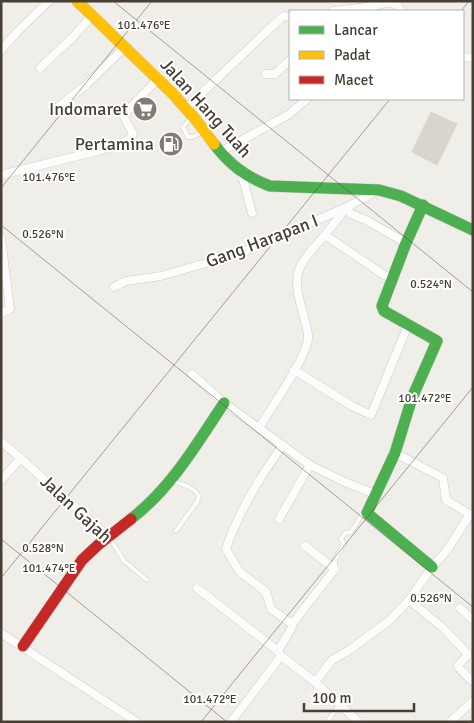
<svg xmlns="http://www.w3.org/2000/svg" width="474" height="723" font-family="Signika,sans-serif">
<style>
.building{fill:#d8d5cf;stroke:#d8d5ce}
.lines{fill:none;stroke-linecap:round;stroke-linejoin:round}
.lane-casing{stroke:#ceccc6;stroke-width:5}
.street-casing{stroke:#ceccc6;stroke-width:9}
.fast-casing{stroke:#d0cbbf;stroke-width:12}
.slow-casing{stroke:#d0cbbf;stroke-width:12}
.jam-casing{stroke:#d0cbbf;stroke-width:12}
.lane{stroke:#fdfcfc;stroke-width:4}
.street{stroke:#fdfcfc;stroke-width:8}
.fast{stroke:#4caf50;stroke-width:11}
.slow{stroke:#ffc107;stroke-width:11}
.jam{stroke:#c62828;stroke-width:11}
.ticks{fill:none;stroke:#473f34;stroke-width:1;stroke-opacity:0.45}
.labels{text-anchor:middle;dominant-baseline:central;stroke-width:4;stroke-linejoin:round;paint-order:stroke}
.street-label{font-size:18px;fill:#473f34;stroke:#fff}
.poi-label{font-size:18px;fill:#473f34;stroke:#fff;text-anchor:end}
.ticks-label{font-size:12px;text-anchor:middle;fill:#473f34;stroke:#fff;stroke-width:4;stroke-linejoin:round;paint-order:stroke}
</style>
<rect width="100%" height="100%" fill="#f0eee8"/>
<path class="building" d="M431 112 457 124 437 165 412 152Z"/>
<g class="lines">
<defs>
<g id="lane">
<path d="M191 118 183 127 188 137H192L201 133"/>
<path d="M172 481C182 484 194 487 199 496L197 502 176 531"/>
<path d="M109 537 124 561 147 580"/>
<path d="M335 569V559L344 544 341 539 345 533 351 532 361 516 365 514"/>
<path d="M327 722 340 704"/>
</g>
<g id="street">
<path d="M333 11 367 7 390 2 398 6 401 11"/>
<path d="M1 50 18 31 49 1"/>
<path d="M463 57 473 58"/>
<path d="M40 68 72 38 92 16"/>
<path d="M266 74H275L290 60"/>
<path d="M186 108 281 18 284 16 290 17"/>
<path d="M53 111 86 85 125 47"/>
<path d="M220 152 288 115 307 99"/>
<path d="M1 175 101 150 128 140 133 134 124 117 125 113 158 79"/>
<path d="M242 175 252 213"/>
<path d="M1 238 10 309 1 313"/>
<path d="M393 278 384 275 325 235 347 207 351 214 366 220 406 243"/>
<path d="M114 287 126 281 161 276 241 253 347 207 377 191"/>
<path d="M294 370 352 406 371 415 408 325"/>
<path d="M192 374 224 403 310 465 345 482 375 494"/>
<path d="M259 428C274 403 298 371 307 344 310 335 306 326 304 317 291 273 295 268 325 235"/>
<path d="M1 441 109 537"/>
<path d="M283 445C260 477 238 512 226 549L239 571 266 592 271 609 292 624"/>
<path d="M395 453 443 478 446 500 473 516"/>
<path d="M1 480 21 458"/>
<path d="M279 519 310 465"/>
<path d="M197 588 278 651 281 656 315 682 359 722"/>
<path d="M409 600 442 627 467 653V656L458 665V667L473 682"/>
<path d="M460 608 473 620"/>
<path d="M1 633 137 722"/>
<path d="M278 651 292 627V624L335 569 305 546"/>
<path d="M315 682 332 660 348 651 390 620 409 600 432 567 448 549 470 514"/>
<path d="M231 722 281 656"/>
<path d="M450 722 473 701"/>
</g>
<g id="fast">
<path d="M214 144C230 165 246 177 270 186L379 190 401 196 473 230"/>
<path d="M423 205 406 243 382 306 384 311 437 341 412 398 395 453 367 513 432 567"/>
<path d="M131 519C171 488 196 445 224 403"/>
</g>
<path id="slow" d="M77 1 173 94 196 120 214 144"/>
<path id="jam" d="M23 646 82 560 98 545 131 519"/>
</defs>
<use href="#lane" class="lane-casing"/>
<use href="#street" class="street-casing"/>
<use href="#fast" class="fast-casing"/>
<use href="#slow" class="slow-casing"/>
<use href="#jam" class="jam-casing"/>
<use href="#lane" class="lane"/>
<use href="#street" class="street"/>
<use href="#fast" class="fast"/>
<use href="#slow" class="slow"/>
<use href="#jam" class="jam"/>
</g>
<path class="ticks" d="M113 1 473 292M461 11 469 1M1 188 152 1M1 225 473 607M1 539 227 722M1 578 390 99M201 722 473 387"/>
<defs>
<symbol id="supermarket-disc" viewBox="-11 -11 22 22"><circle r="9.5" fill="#827c73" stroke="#fff"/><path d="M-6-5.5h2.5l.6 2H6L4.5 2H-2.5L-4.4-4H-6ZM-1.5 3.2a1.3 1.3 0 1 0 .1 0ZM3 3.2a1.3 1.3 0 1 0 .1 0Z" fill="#fff"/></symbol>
<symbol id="fuel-disc" viewBox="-11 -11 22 22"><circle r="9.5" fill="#827c73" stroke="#fff"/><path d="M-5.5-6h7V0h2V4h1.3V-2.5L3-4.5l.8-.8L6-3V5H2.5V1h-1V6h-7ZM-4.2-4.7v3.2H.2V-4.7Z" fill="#fff"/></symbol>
</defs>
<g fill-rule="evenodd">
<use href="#supermarket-disc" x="131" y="95" width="28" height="28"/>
<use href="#fuel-disc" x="157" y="130" width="28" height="28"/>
</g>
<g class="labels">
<g class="street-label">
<text transform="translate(206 108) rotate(48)">Jalan Hang Tuah</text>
<text transform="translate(262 241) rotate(-21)">Gang Harapan I</text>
<text transform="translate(76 509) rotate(43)">Jalan Gajah</text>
</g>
<g class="poi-label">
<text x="128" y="109">Indomaret</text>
<text x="154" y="144">Pertamina</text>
</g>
</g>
<g class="ticks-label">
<text x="144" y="29">101.476°E</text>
<text x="49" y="181">101.476°E</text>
<text x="43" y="238">0.526°N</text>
<text x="431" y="288">0.524°N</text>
<text x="425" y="402">101.472°E</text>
<text x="43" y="552">0.528°N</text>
<text x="49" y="572">101.474°E</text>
<text x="431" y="602">0.526°N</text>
<text x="210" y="703">101.472°E</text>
</g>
<rect width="474" height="723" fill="none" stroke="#473f34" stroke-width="5"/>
<rect x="289" y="10" width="175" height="90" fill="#ffffff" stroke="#b5b2ae"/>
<rect x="299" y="26" width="25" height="8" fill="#4caf50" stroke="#b5b2ae"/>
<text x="334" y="35" font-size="15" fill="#473f34">Lancar</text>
<rect x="299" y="51" width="25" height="8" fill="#ffc107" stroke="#b5b2ae"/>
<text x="334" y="60" font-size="15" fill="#473f34">Padat</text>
<rect x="299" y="76" width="25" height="8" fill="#c62828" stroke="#b5b2ae"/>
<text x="334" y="85" font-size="15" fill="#473f34">Macet</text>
<path d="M304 703v8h110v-8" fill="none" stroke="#473f34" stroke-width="2.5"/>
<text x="312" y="703" font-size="15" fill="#473f34" stroke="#ffffff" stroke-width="4" paint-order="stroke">100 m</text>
</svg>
